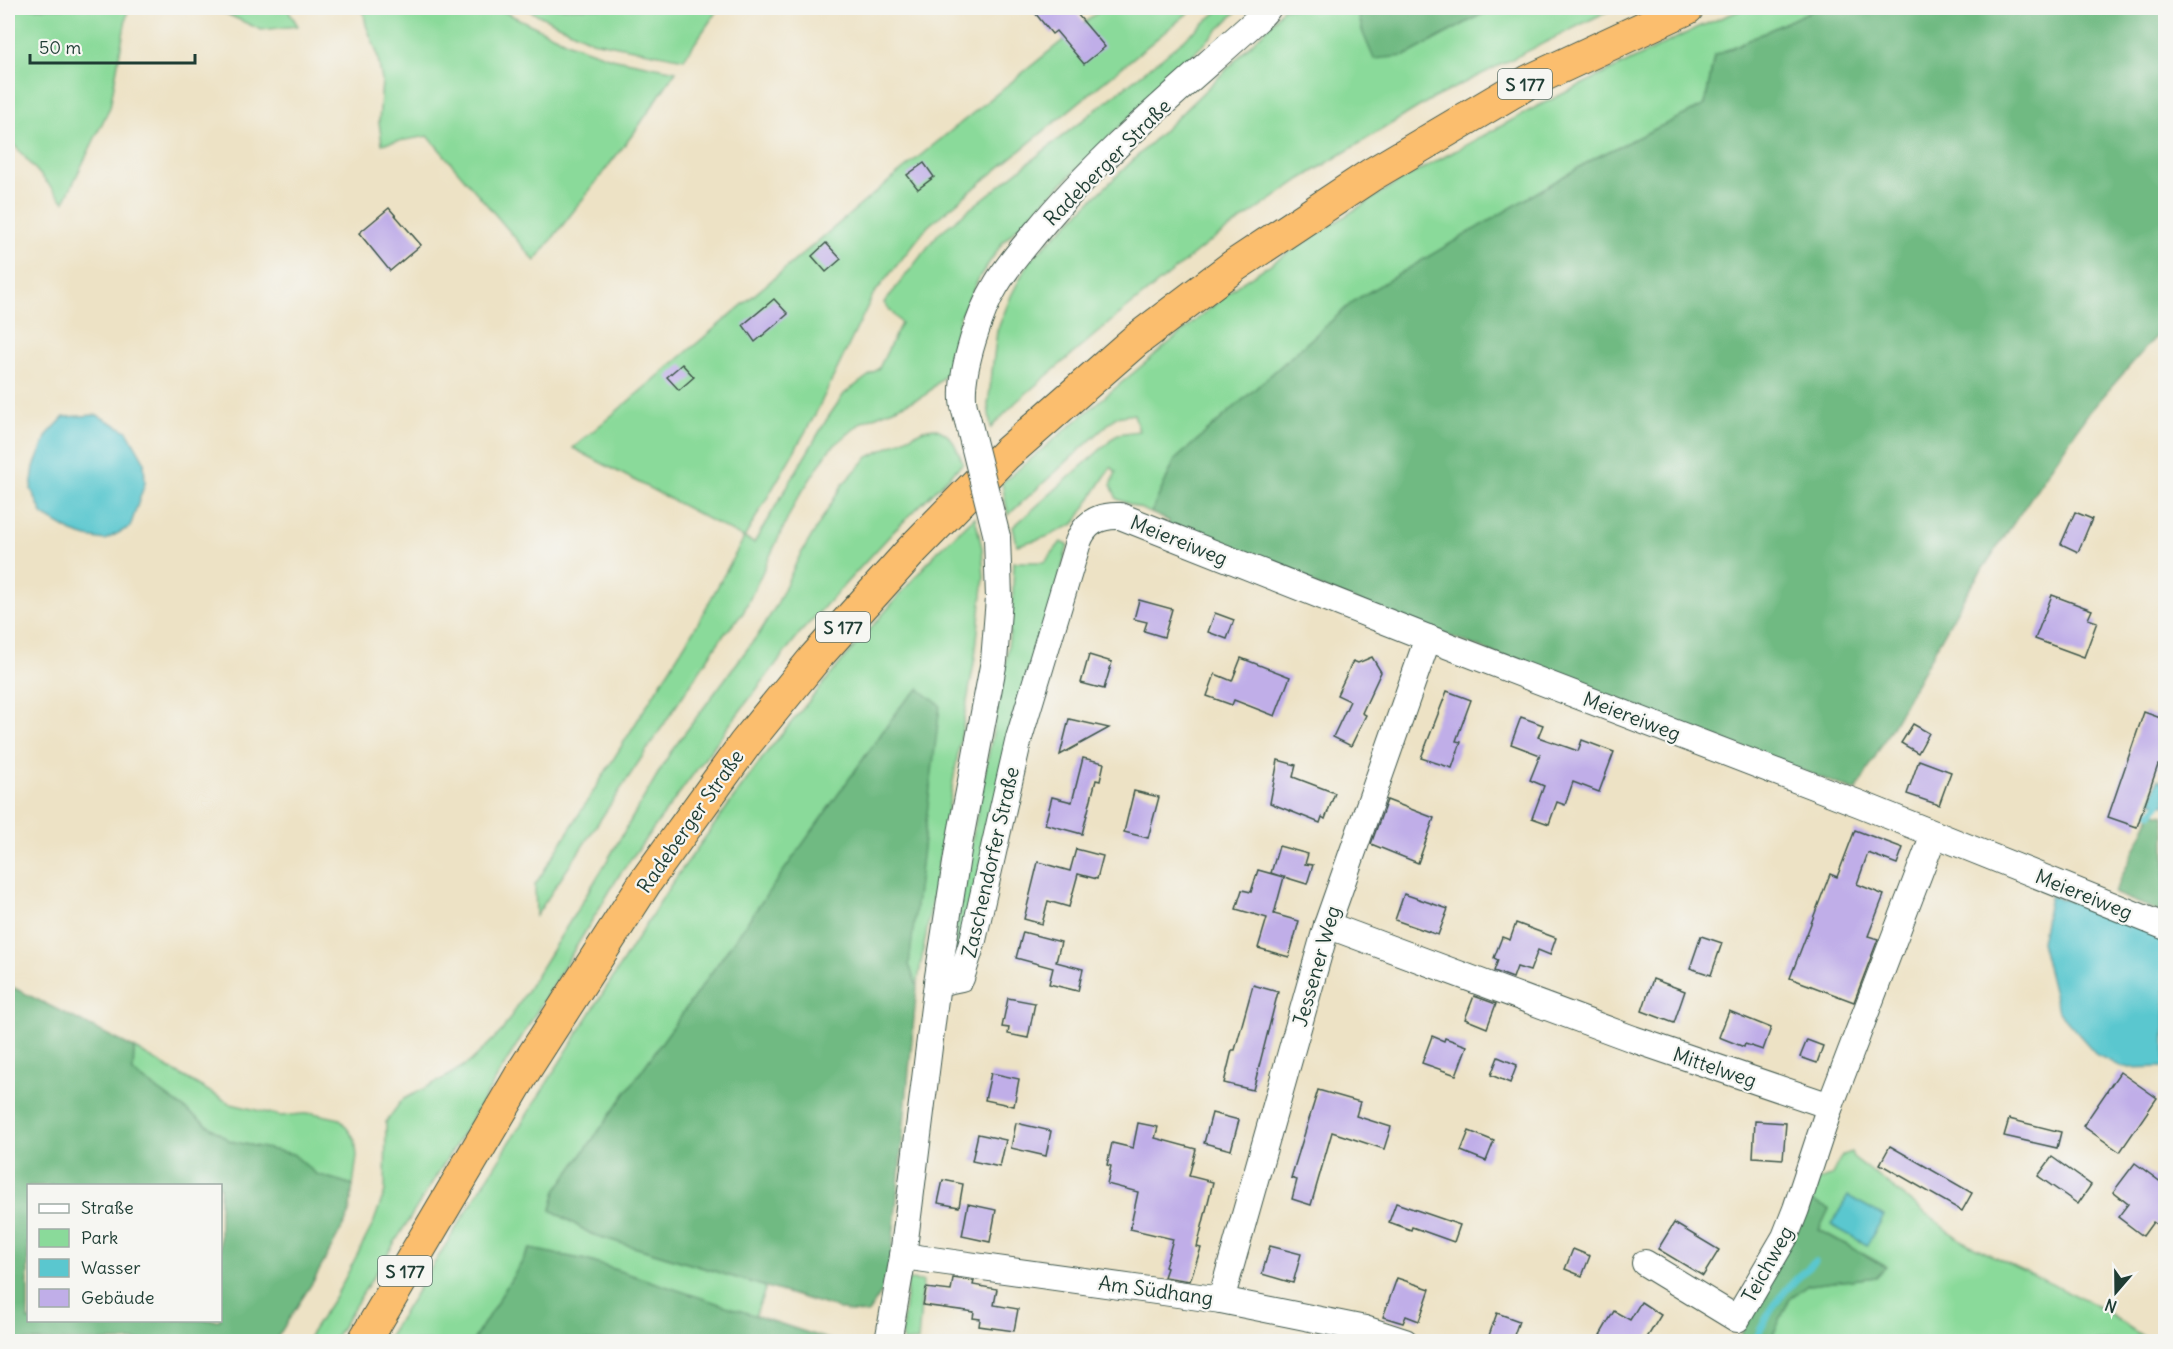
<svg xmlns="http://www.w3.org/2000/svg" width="2173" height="1349" font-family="Delius,sans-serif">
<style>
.green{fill:#8ada9a;stroke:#548c67;stroke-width:1.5}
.forest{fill:#6fba82;stroke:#477c5b;stroke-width:1.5;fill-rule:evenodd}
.water{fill:#5ac7cf;stroke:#3c8282;stroke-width:1.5}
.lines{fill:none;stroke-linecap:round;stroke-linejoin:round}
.stream{stroke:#5ac7cf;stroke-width:7}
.building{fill:#c0aee8}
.minor-casing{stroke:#3e564a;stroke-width:28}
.highway-casing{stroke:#3e564a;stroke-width:35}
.minor{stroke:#fff;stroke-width:26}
.highway{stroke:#fbbe6e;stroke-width:33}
.minor-bridge-casing{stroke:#3e564a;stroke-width:28;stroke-linecap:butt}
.minor-bridge{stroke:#fff;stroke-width:26}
.labels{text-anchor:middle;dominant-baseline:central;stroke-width:4.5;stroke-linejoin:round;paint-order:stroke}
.shield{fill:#f6f6f2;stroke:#60746d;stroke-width:1.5}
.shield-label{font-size:18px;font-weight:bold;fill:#1f3d34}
.street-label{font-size:20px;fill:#1f3d34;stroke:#f6f6f2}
</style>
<rect width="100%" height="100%" fill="#f6f6f2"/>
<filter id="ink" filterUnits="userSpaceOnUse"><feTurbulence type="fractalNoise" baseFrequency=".0167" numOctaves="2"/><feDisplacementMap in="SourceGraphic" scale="12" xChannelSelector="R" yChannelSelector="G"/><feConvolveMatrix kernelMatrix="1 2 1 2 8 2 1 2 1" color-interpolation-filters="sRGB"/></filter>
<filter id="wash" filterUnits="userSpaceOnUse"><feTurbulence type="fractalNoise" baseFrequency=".008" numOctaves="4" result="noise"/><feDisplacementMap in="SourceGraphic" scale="24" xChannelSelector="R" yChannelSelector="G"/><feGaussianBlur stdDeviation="1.35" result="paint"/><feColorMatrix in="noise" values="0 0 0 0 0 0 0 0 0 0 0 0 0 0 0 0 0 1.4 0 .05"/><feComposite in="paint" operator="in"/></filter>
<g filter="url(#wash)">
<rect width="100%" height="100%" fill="#ede2c5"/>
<g class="green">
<path d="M8 8H128L110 107 64 202 8 138Z"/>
<path d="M214 8H287L298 26 261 30Z"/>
<path d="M363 8H496L571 44 611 58 676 71 636 130 535 261 428 136 382 144 379 122 382 81 377 53 366 25Z"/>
<path d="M524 8H719L684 59 592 41Z"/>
<path d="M1103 8H1194L928 226 873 295 814 417 744 538 754 543 827 419 844 394 879 368 901 323 884 303 938 234 1163 57 1222 8H1240L1003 242 980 276 960 317 947 373 924 396 862 422 829 450 796 501 743 613 722 637 536 916 535 885 695 628 744 538 573 448 895 176Z"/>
<path d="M1283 8H1357L1363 33 1405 56 1493 8H1614L1430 100 1301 179 1207 244 1116 317 1016 402 991 428 988 405 997 331 1011 296 1029 261 1223 73 1273 22Z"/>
<path d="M1746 8H1817L1714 56 1705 105 1595 158 1355 300 1175 460 1151 513 1117 499 1111 485 1116 472 1111 467 1074 524 1046 537 1017 545 1013 527 1118 434 1139 431 1134 414 1116 417 1008 515 1002 483 1238 285 1398 182 1538 106 1699 27Z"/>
<path d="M934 428C953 434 956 447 963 463L895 530 799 634 730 724 620 874 470 1122 333 1341H306L339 1290 373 1224 385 1191 386 1122 402 1100 448 1076 470 1062 502 1031 600 873 670 753 760 632 776 606 799 557 843 484 868 457 923 430Z"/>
<path d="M975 517 982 548 984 577 975 657 917 986 909 965 919 689 901 706 556 1191 551 1210 591 1234 766 1287 755 1316 586 1260 530 1249 473 1341 385 1342 670 886 767 752 843 660 937 552Z"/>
<path d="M1061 542 1068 545 954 968H947L1005 670 1012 615 1014 562H1045Z"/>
<path d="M134 1048 231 1104 281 1116 313 1113 340 1119 355 1139 357 1156 353 1185 316 1174 292 1154 230 1141 133 1072Z"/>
<path d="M1851 1152 1853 1157 1962 1241 2097 1306 2150 1341 1770 1342 1790 1298 1808 1285 1876 1277 1885 1266 1818 1229 1810 1200 1817 1181 1831 1176 1842 1155Z"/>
<path d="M908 1280 923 1281 918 1341 903 1342 902 1331Z"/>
</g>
<g class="forest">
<path d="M1357 8H1493L1405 56 1374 59 1363 33Z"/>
<path d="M1817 8H2165V328L2149 344 2086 416 1969 589 1856 791 1168 529 1169 521 1151 513 1175 460 1355 300 1595 158 1705 105 1714 56Z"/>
<path d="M919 689 940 705 909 965 917 986 889 1281 868 1313 850 1312 591 1234 551 1210 556 1191 901 706Z"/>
<path d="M2152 813 2165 815V914L2114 893Z"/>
<path d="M8 985 134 1048 133 1072 230 1141 293 1154 316 1174 353 1185 349 1215 314 1280 275 1341H8ZM28 1186H220V1320H28Z"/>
<path d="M1810 1200 1829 1209 1819 1230 1886 1267 1876 1277 1808 1285 1790 1298 1770 1341 1738 1342 1748 1318Z"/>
<path d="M530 1249 586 1260 833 1341H473Z"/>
</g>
<g class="water">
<path d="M97 415 127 431 144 461 145 483 130 527 105 540 87 537 72 532 43 515 31 489 34 467 47 435 64 417Z"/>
<path d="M2158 779 2165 783V805L2151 801Z"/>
<path d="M2050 896C2089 905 2131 920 2165 941V1067L2124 1068 2097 1055 2058 1011 2041 942Z"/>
<path d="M1848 1196 1884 1216 1867 1245 1831 1225Z"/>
</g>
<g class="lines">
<g class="stream">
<path d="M2151 813 2159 804"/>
<path d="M1755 1342C1769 1307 1787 1286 1815 1262"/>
</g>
</g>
<g id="blocks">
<g class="building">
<path d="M1031 8H1072L1105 47 1084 64 1056 31 1052 34Z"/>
<path d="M924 163 934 177 918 189 907 175Z"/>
<path d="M389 208 421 245 390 271 359 233Z"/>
<path d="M826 243 841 259 826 272 812 256Z"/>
<path d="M774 299 788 314 755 342 743 325Z"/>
<path d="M682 364 694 377 679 390 667 377Z"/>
<path d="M2075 512 2092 519 2078 552 2061 544Z"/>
<path d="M2052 595 2092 610 2088 619 2097 622 2084 657 2035 639Z"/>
<path d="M1139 600 1172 609 1164 637 1144 631 1147 622 1134 619Z"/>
<path d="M1215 613 1234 620 1227 639 1208 632Z"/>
<path d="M1089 655 1112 662 1104 689 1081 683Z"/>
<path d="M1372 657 1381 672 1362 713 1366 715 1351 746 1333 737 1350 701 1337 695 1353 661 1358 663Z"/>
<path d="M1241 658 1290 677 1275 716 1234 700 1232 705 1207 696 1215 674 1232 681Z"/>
<path d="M1447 691 1471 700 1456 741 1461 742 1452 768 1421 758Z"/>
<path d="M2144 712 2166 720V768L2158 765 2137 827 2108 817Z"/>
<path d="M1521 717 1543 725 1538 737 1578 751 1582 740 1614 752 1599 792 1573 782 1565 805 1557 802 1549 824 1532 818 1544 786 1530 780 1540 755 1511 744Z"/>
<path d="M1069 719 1109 728 1060 755Z"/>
<path d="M1913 724 1929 733 1918 753 1901 743Z"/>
<path d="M1083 758 1104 763 1100 781 1096 780 1082 834 1045 824 1052 797 1072 802Z"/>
<path d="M1278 760 1296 765 1293 777 1335 793 1325 819 1322 817 1320 823 1270 803Z"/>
<path d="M1919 760 1951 772 1939 805 1907 794Z"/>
<path d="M1134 791 1159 797 1148 838 1124 832Z"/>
<path d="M1387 800 1434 818 1418 863 1371 844Z"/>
<path d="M1855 830 1903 848 1897 864 1868 853 1857 884 1884 895 1868 936 1878 939 1854 1002 1790 978 1830 874 1837 877Z"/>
<path d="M1279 846 1308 854 1305 864 1313 865 1307 884 1284 877 1274 914 1299 921 1289 957 1258 948 1267 918 1236 909 1242 890 1251 892 1258 870 1283 877 1271 873Z"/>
<path d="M1076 849 1103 856 1097 879 1078 874 1069 907 1048 901 1042 924 1024 919 1038 862 1070 871Z"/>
<path d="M1404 894 1448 909 1438 935 1395 920Z"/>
<path d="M1516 923 1556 938 1550 955 1538 950 1530 971 1517 967 1513 978 1494 971 1498 960 1494 958 1502 937 1510 940Z"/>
<path d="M1023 932 1061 942 1056 962 1083 969 1078 991 1049 984 1053 968 1016 958Z"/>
<path d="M1701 936 1722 943 1711 975 1690 968Z"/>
<path d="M1653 979 1685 991 1674 1023 1642 1011Z"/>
<path d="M1253 985 1278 992 1253 1090 1224 1083 1232 1050H1235Z"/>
<path d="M1474 996 1496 1004 1487 1028 1465 1019Z"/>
<path d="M1008 998 1035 1003 1028 1038 1008 1034 1009 1028 1002 1027Z"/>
<path d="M1729 1011 1771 1028 1763 1050 1745 1044 1744 1047 1719 1037Z"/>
<path d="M1432 1036 1444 1041 1445 1038 1467 1046 1456 1075 1422 1063Z"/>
<path d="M1807 1040 1823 1046 1817 1063 1800 1057Z"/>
<path d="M1498 1057 1517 1065 1510 1083 1491 1075Z"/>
<path d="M2120 1072 2157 1098 2120 1152 2083 1126Z"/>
<path d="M991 1073 1019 1079 1014 1106 985 1100Z"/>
<path d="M1318 1090 1360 1102 1356 1116 1391 1127 1384 1149 1332 1132 1311 1205 1292 1199 1297 1180 1291 1178Z"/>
<path d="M1212 1113 1239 1120 1231 1150 1204 1143Z"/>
<path d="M2009 1119 2061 1132 2057 1148 2004 1136Z"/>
<path d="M1755 1121 1786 1123 1783 1159 1753 1157Z"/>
<path d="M1016 1123 1051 1131 1046 1156 1011 1148Z"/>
<path d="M1138 1123 1158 1127 1155 1138 1196 1149 1189 1176 1213 1182 1197 1247 1201 1248 1190 1281 1164 1277 1167 1268 1165 1267 1173 1239 1130 1229 1138 1192 1107 1184 1111 1166 1107 1165 1112 1143 1133 1148Z"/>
<path d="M1469 1131 1494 1141 1486 1161 1461 1151Z"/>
<path d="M978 1134 1006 1140 1000 1167 972 1161Z"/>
<path d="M1890 1146 1972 1193 1962 1211 1880 1164Z"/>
<path d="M2052 1157 2091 1185 2078 1204 2038 1176Z"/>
<path d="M2135 1163 2166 1186V1231L2153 1222 2143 1236 2118 1217 2128 1204 2113 1192Z"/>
<path d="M943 1180 963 1184 959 1207 938 1203Z"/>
<path d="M1396 1203 1460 1225 1454 1242 1412 1227 1411 1230 1389 1222Z"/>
<path d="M968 1204 996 1210 990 1242 962 1236Z"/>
<path d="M1674 1223 1719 1250 1703 1276 1658 1249Z"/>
<path d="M1270 1246 1301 1254 1293 1283 1262 1274Z"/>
<path d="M1573 1249 1590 1256 1582 1276 1565 1269Z"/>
<path d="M953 1278 974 1281 973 1285 997 1289 994 1305 1018 1309 1014 1331 979 1326 980 1319 973 1318 974 1312 923 1305 926 1288 951 1291Z"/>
<path d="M1397 1278 1430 1289 1419 1321 1406 1316 1403 1323 1383 1317Z"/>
<path d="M1641 1302 1661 1315 1645 1341H1611L1600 1335 1614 1311 1630 1320Z"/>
<path d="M1497 1313 1519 1321 1512 1341H1487Z"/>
</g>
</g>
</g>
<g filter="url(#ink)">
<use href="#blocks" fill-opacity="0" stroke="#3e564a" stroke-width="1.5"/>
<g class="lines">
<defs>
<g id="minor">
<path d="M968 421C966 414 963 406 963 399 961 369 980 311 996 285 1007 266 1023 248 1037 231 1102 152 1183 87 1258 19L1268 8"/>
<path d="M1327 925 1633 1039 1830 1106"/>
<path d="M937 983 961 978 973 940 1019 738 1078 542C1085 523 1099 515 1120 516L1428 638 1860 804 2166 927"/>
<path d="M903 1256 1221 1300 1365 1329 1405 1342"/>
<path d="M1645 1263 1737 1319 1785 1237 1796 1209 1830 1106 1934 834"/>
<path d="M1221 1300 1327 925 1428 638"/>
<path d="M888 1342 903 1256 937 983 959 844 994 661 999 598 997 537"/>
</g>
<path id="highway" d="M364 1342 525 1069 646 881 745 744 815 658 913 549 1006 454 1135 341 1234 266 1371 175 1530 81 1687 8"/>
</defs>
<use href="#minor" class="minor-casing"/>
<use href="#highway" class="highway-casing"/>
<use href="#minor" class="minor"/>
<use href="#highway" class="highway"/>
<defs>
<path id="minor-bridge" d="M968 421 997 537"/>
</defs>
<use href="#minor-bridge" class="minor-bridge-casing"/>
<use href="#minor-bridge" class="minor-bridge"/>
</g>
</g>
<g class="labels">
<g class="shield">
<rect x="1498" y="69" width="54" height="30" rx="4.5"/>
<rect x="816" y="612" width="54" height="30" rx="4.5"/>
<rect x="378" y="1256" width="54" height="30" rx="4.5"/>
</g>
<g class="shield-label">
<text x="1525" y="84">S 177</text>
<text x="843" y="627">S 177</text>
<text x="405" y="1271">S 177</text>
</g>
<g class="street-label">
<text transform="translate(1107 162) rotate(-45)">Radeberger Straße</text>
<text transform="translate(1179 540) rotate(22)">Meiereiweg</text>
<text transform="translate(1632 716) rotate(21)">Meiereiweg</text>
<text transform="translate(690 821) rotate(-55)">Radeberger Straße</text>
<text transform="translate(990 862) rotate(-77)">Zaschendorfer Straße</text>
<text transform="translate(2084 894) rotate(22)">Meiereiweg</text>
<text transform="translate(1316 966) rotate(-74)">Jessener Weg</text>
<text transform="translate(1715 1067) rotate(19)">Mittelweg</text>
<text transform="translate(1767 1264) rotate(-61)">Teichweg</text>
<text transform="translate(1156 1290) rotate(8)">Am Südhang</text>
</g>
</g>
<rect width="2173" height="1349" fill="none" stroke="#f6f6f2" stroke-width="30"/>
<rect x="27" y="1184" width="195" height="138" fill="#f6f6f2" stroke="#a0aca6" stroke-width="1.5"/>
<rect x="39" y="1204" width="30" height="9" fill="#ffffff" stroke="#a0aca6" stroke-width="1.5"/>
<text x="81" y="1214" font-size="18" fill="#1f3d34">Straße</text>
<rect x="39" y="1229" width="30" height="18" fill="#8ada9a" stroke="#a0aca6" stroke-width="1.5"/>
<text x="81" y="1244" font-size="18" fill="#1f3d34">Park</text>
<rect x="39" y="1259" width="30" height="18" fill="#5ac7cf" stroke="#a0aca6" stroke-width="1.5"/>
<text x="81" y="1274" font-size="18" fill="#1f3d34">Wasser</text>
<rect x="39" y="1289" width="30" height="18" fill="#c0aee8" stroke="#a0aca6" stroke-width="1.5"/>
<text x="81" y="1304" font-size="18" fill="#1f3d34">Gebäude</text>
<g transform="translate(2116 1292) rotate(200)" stroke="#f6f6f2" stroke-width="4.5" paint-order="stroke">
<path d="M0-4.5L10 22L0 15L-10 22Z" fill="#1f3d34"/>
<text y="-9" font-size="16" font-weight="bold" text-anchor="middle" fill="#1f3d34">N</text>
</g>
<path d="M30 54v9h165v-9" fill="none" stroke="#1f3d34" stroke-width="3"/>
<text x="39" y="54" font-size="18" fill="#1f3d34" stroke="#f6f6f2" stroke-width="4.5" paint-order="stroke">50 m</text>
</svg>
